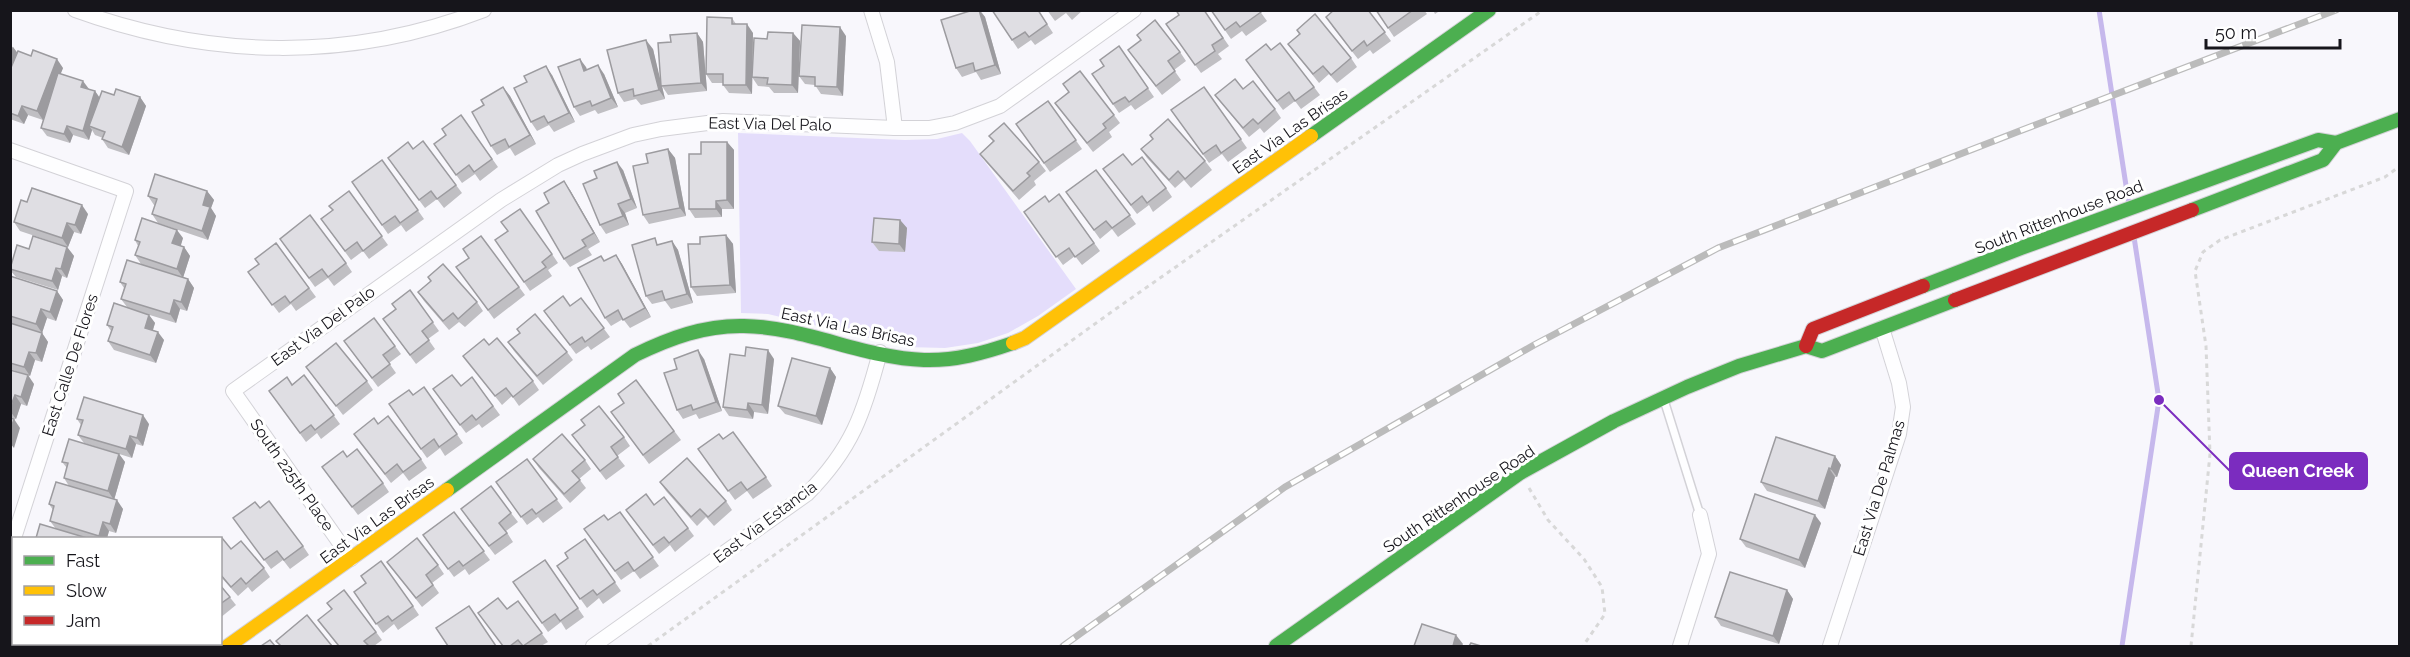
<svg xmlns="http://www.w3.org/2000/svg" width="2410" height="657" font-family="Raleway,sans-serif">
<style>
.green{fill:#e4ddfb}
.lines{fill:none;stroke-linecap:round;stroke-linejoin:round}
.stream{stroke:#c6b8ec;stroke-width:5}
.lane-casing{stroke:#d3d2d7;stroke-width:10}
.street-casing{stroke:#d3d2d7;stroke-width:16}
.fast-casing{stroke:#d3d2d7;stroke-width:16}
.slow-casing{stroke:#d3d2d7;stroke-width:16}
.jam-casing{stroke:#d3d2d7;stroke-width:16}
.path{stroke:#d8d8d8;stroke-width:3;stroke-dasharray:4.5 4.5;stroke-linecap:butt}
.lane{stroke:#fefeff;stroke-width:7}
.street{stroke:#fefeff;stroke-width:14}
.fast{stroke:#4caf50;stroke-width:14}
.slow{stroke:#ffc107;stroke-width:14}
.jam{stroke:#c62828;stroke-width:14}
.rail-casing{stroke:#bbb;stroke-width:7}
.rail{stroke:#fff;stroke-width:4.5;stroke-dasharray:14;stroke-linecap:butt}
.wall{fill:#c0bfc3}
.shaded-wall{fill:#9c9b9f}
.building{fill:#dfdee3;stroke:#9c9b9f;stroke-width:1.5}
.labels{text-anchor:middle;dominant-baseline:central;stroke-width:6;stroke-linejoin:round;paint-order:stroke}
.street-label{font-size:16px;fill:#16151b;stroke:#fff}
.leader{fill:none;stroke:#7b2cbf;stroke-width:2}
.callout-dot{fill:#7b2cbf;stroke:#fff;stroke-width:2}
.callout{fill:#7b2cbf;stroke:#7b2cbf;stroke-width:2}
.callout-label{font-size:18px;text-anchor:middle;font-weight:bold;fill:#fff}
</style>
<rect width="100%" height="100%" fill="#f8f7fc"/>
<path class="green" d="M738 133 905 140 937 139 962 133 970 141 1076 289 1038 316 1008 333 978 343 945 348 906 347 768 314 741 313Z"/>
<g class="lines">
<g class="stream">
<path d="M2099 10 2129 205"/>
<path d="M2122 646 2159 400 2134 237"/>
</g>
<defs>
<path id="lane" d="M1664 400 1700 515"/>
<g id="street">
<path d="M75 10C210 59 349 62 484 10"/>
<path d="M871 10 887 62 895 128"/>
<path d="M10 150 126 191 14 538"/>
<path d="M351 559 233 391 501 200 558 165 582 154 633 135 661 129 723 121 895 128H929L955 123 1000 106 1134 10"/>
<path d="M593 646 807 494C852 449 864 413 880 352"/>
<path d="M1680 646 1709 554 1700 515"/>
<path d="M1830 646 1899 434 1903 407 1899 383 1882 328"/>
</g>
<g id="fast">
<path d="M1311 136 1489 10"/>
<path d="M2192 210 2323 160 2336 143 2400 119"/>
<path d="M1923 286 2021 248 2318 140 2336 143"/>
<path d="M447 490 635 355C670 338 705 325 744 326 806 327 863 358 924 360 955 361 984 353 1013 343"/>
<path d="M1276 646 1520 473 1614 421 1687 387 1739 366 1806 346 1822 351 1955 300"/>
</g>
<g id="slow">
<path d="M1013 343 1025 338 1311 136"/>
<path d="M228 646 447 490"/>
</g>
<g id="jam">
<path d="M1955 300 2192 210"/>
<path d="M1806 346 1813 329 1923 286"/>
</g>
</defs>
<use href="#lane" class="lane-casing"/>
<use href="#street" class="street-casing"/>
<use href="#fast" class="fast-casing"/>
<use href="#slow" class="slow-casing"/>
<use href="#jam" class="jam-casing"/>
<g class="path">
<path d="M1529 488 1548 520 1584 559 1602 587 1605 614 1583 646"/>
<path d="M648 646 1110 313 1543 10"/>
<path d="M2191 646 2210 454 2206 346 2195 271 2203 252 2220 240 2385 177 2400 166"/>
</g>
<use href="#lane" class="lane"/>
<use href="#street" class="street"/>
<use href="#fast" class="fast"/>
<use href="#slow" class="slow"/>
<use href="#jam" class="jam"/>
<defs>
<path id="rail" d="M1063 646 1285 487 1534 345 1718 248 2017 132 2336 10"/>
</defs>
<use href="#rail" class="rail-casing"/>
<use href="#rail" class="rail"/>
</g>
<g class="wall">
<path d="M973 10H980L985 17 1001 74 981 80 976 72 962 77 956 68Z"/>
<path d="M992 10H1038L1053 33 1035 45 1031 40 1018 49Z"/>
<path d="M1047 10H1083L1072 20 1066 13 1055 21Z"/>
<path d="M1204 10 1229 46 1218 54 1222 59 1201 73 1166 24Z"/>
<path d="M1211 10H1259L1267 21 1246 36 1242 31 1231 39Z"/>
<path d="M1368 10 1391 41 1373 54 1370 50 1358 59 1332 26Z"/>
<path d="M1376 10H1424L1427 14 1394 37Z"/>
<path d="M1433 10H1441L1435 14Z"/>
<path d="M732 18 736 24 753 33 752 94 729 93 723 85V83H712L706 74Z"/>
<path d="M1297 30 1351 58 1357 67 1337 83 1329 74 1319 83 1288 44 1299 34Z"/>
<path d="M697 33 703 42 707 91 668 95 662 86 665 99 641 105 636 99 624 102 618 93 653 49 661 86 671 42Z"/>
<path d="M793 33 800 41 798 93H774L769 87 758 86 752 77 767 39Z"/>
<path d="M846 36 843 96 821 94 815 85 805 84 799 76Z"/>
<path d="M10 46 13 47 17 53 63 68 60 74 89 90 95 91 100 98 114 95 140 97 146 106 129 155 108 148 102 139 103 138 95 135 92 130 89 140 73 135 70 143 47 136 41 128 43 120 28 115 24 124 10 119Z"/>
<path d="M1119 46 1154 97 1135 110 1131 105 1119 113 1092 74 1104 66Z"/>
<path d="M1128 50 1180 52 1186 61 1174 70 1181 80 1162 95Z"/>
<path d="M1271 50 1314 87 1320 95 1301 109 1295 101 1283 110 1252 69Z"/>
<path d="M586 67 587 70 604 74 618 107 598 114 595 110 580 116 574 107Z"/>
<path d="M552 75 575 122 554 132 549 125 537 131 531 122Z"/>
<path d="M1063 84 1114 115 1120 123 1109 132 1112 137 1093 152 1055 103 1069 92Z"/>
<path d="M503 87 510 96 536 144 515 156 510 148 497 155 491 146 484 105Z"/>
<path d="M1204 87 1247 148 1228 162 1222 154 1209 163 1171 110Z"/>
<path d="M1243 89 1275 109 1281 118 1264 133 1260 128 1249 137 1215 95Z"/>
<path d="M1048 101 1082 149 1050 172 1016 124Z"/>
<path d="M461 115 498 167 480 181 475 174 462 183 434 144 446 135Z"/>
<path d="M1150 135 1205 161 1212 170 1191 188 1184 180 1175 188 1147 158 1141 149 1153 139Z"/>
<path d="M989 136 1039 162 1046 171 1034 181 1036 185 1019 200 986 162 980 154 993 141Z"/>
<path d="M727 142 734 150V209H722V217L695 218 689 209 701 154Z"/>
<path d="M413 149 456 185 462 193 444 208 437 199 425 208 394 167Z"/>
<path d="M668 149 675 158 686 216 649 224 643 215 648 163Z"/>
<path d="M382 160 424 219 406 232 401 225 388 234 352 182Z"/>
<path d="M1132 165 1166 188 1172 197 1153 212 1149 205 1137 214 1103 169Z"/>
<path d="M623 170 637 208 625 213 629 225 606 234 600 225Z"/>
<path d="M1096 170 1136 224 1118 237 1112 229 1100 239 1066 192Z"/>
<path d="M570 190 600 242 588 249 592 255 570 267 564 259Z"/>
<path d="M207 191 214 200 211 208 216 216 208 240 158 223 152 214 155 205H154L148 196Z"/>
<path d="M349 191 388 245 369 259 363 251 351 260 321 219 333 211Z"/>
<path d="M1059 194 1100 251 1082 265 1075 256 1063 265 1024 212 1049 202Z"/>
<path d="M27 202 88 214 81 234 74 232 68 247 20 231 14 222Z"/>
<path d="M900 220 907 228 905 252 879 251 872 242Z"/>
<path d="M726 235 733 244 736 293 697 296 691 287Z"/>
<path d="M481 236 525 295 494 319 456 267 469 258Z"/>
<path d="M183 238 180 246 184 247 190 256 183 277 188 279 194 288 187 311 180 309 176 323 143 313 149 315 155 323 153 330 164 340 156 363 114 350 108 341 111 331 107 325 127 307 121 299 124 288 120 282 141 264 135 255 138 246 135 240Z"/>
<path d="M495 240 552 254 558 263 548 270 552 276 530 291Z"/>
<path d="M672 241 678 250 693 303 671 309 665 301 652 304 646 296 660 244Z"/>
<path d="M276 243 316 297 296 311 291 304 279 313 248 272 259 264Z"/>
<path d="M67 247 74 256 67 278 62 276 58 290 16 277 10 270V266L29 249Z"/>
<path d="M286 247 346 263 352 272 334 286 328 278 315 287Z"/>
<path d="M616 255 622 264 651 317 630 328 623 319 611 326 605 318V261Z"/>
<path d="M10 276 57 291 63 300 56 321 47 318 42 333 48 342 42 362 35 360 30 376 10 369Z"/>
<path d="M428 277 477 302 483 311 465 327 459 322 449 330 424 301 418 292 431 281Z"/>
<path d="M410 290 439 331 428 339 435 349 416 364 383 319 396 309Z"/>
<path d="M581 298 610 337 591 350 588 346 576 354 544 311 570 306Z"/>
<path d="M374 318 401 354 389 363 396 373 378 387 344 341Z"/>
<path d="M508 342 567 352 573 360 543 385 514 351Z"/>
<path d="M489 345 533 381 539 390 519 406 512 396 502 405 463 356Z"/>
<path d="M704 359 722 411 699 419 696 414 683 419 677 410Z"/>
<path d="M774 359 768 414 754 412 753 419 729 416 723 407Z"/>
<path d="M306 367 367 381 373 390 343 415Z"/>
<path d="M830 368 836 377 822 425 785 414 778 406Z"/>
<path d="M10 370 34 384 27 406 21 404 16 419 10 417Z"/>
<path d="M304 375 340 424 321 439 317 433 306 442 269 391 292 385Z"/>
<path d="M472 377 500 415 482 428 479 424 466 433 433 389 461 386Z"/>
<path d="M636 380 681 440 649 464 611 412 624 403Z"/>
<path d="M424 387 463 443 445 456 440 448 427 458 389 404 413 395Z"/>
<path d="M77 419 149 424 143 446 136 444 132 458 84 443 78 435 81 425Z"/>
<path d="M378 424 421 459 427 468 409 481 403 473 391 483 360 442Z"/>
<path d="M572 435 624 437 630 446 617 456 625 466 606 480Z"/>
<path d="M698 449 766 477 772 486 753 499 747 491 735 500Z"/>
<path d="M119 454 125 462 114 500 123 509 116 533 109 531 107 538H36L56 529 50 521 53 510 49 504 69 486 64 478 67 468 62 462Z"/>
<path d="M1835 456 1841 465 1837 477H1835L1825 509 1767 491 1761 482Z"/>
<path d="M527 459 563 508 543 523 538 517 527 525 496 482Z"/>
<path d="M533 459 585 460 591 469 579 479 586 488 570 503 539 468Z"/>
<path d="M322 467 383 483 389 492 358 515Z"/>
<path d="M660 482 726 501 732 510 714 526 706 517 697 526 666 491Z"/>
<path d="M654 505 688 528 694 536 675 552 670 545 659 554 626 510Z"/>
<path d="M260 508 303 546 309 555 290 569 283 560 271 569 233 518Z"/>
<path d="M454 512 490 560 469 575 465 569 454 577 423 535Z"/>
<path d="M620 512 659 566 640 579 634 571 621 580 584 529 608 520Z"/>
<path d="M511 513 518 522 506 531 513 542 495 555 467 518Z"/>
<path d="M1821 523 1805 568 1746 547 1740 539Z"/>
<path d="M220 539 231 549 264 568 270 577 252 592 248 587 238 596 220 576Z"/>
<path d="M585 539 621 591 603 604 599 598 587 608 557 566 568 558Z"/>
<path d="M545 560 584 617 566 630 561 622 548 632 513 582Z"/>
<path d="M387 562 438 565 444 574 432 583 439 593 422 607Z"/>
<path d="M366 583 413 606 419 615 398 630 394 624 383 633 354 592Z"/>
<path d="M220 585 236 605 220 618Z"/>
<path d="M1787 590 1793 599 1779 644 1721 626 1715 617Z"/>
<path d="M518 601 548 642 541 646H503L507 609Z"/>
<path d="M327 603 376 632 382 640 374 646H338L318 620 332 610Z"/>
</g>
<g class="shaded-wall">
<path d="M979 10 985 17 1001 74 995 65Z"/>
<path d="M747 24 753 33 752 94 746 85Z"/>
<path d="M840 27 846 36 843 96 837 87Z"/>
<path d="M697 33 703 42 707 91 701 83Z"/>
<path d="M793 33 800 41 798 93 792 85Z"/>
<path d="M646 40 653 49 665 99 659 90Z"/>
<path d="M13 47 19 55 10 74V52Z"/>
<path d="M57 59 63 68 43 120 37 111Z"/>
<path d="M580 59 586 67 590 80 584 71Z"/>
<path d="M598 65 604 74 618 107 611 98Z"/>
<path d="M546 66 552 75 575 122 569 113Z"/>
<path d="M83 81 89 89 81 87Z"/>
<path d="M503 87 510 96 536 144 530 135Z"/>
<path d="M95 91 101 100 89 126 92 130 89 140 83 131Z"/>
<path d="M140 97 146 106 129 155 122 147Z"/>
<path d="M22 106 28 115 24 124 18 116Z"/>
<path d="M67 126 73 135 70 143 64 134Z"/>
<path d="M727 142 734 150V209L727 200Z"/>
<path d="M668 149 675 158 686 216 680 208Z"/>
<path d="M617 162 623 170 637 208 631 199Z"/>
<path d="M564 181 570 190 600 242 594 233Z"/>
<path d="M207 191 214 200 211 208 216 216 208 240 202 231 203 205Z"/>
<path d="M716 201 722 209V217L716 209Z"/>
<path d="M618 204 625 213 629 225 623 216Z"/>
<path d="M82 205 88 214 81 234 75 225Z"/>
<path d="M900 220 907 228 905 252 899 244Z"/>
<path d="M67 223 74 232 68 247 62 238Z"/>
<path d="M177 230 183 238 179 252 172 243Z"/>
<path d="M726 235 733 244 736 293 730 285Z"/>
<path d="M672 241 678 250 693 303 687 294Z"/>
<path d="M67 247 74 256 67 278 61 269Z"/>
<path d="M184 247 190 256 183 278 177 269Z"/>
<path d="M616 255 622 264 651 317 645 308Z"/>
<path d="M56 268 62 276 58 290 52 281Z"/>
<path d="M188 279 194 288 187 311 181 302Z"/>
<path d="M57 291 63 300 56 321 50 312Z"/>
<path d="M174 300 180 309 176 323 170 314Z"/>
<path d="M41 309 47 318 42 333 36 324Z"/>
<path d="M149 315 155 323 151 336 145 328Z"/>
<path d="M158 332 164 340 156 363 150 355Z"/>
<path d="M42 333 48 342 42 362 36 353Z"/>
<path d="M698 350 704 359 722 411 716 402Z"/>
<path d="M768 350 774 359 768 414 762 405Z"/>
<path d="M29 352 35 360 30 376 24 367Z"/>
<path d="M830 368 836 377 822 425 816 416Z"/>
<path d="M28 375 34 384 27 406 21 397Z"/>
<path d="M15 395 21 404 16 419 10 411Z"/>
<path d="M748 403 754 412 753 419 747 410Z"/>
<path d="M143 415 149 424 143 446 137 438Z"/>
<path d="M14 419 20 428 14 448 10 443V431Z"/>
<path d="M130 436 136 444 132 458 126 449Z"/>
<path d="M119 454 125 462 114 500 108 491Z"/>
<path d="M1835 456 1841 465 1837 477 1831 469Z"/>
<path d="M1829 468 1835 477 1825 509 1818 501Z"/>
<path d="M117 500 123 509 116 533 110 524Z"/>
<path d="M1815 515 1821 523 1805 568 1799 560Z"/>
<path d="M103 522 109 531 107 538H101L99 536Z"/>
<path d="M1787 590 1793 599 1779 644 1773 636Z"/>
<path d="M1456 635 1463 644 1462 646H1453Z"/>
<path d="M71 644H80L79 646H70Z"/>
</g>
<g class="building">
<path d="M973 10H979L995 65 975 71 973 63 956 68 941 20Z"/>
<path d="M992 10H1038L1047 24 1029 37 1025 32 1012 40Z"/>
<path d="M1176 10H1204L1223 38 1212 45 1215 51 1195 65 1166 24 1179 15Z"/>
<path d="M1211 10H1259L1261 12 1240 27 1236 22 1225 30Z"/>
<path d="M1334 10H1368L1385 32 1367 46 1364 41 1352 51 1326 17Z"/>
<path d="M1376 10H1413L1388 28Z"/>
<path d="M1315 14 1351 58 1331 75 1323 66 1313 74 1288 44 1300 34 1297 30Z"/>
<path d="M707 17 732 18V24H747L746 85H723V74H706Z"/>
<path d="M1155 20 1180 52 1168 61 1175 71 1156 86 1128 50 1141 40 1137 35Z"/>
<path d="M802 25 840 27 837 87 815 86V77L799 76Z"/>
<path d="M768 32 793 33 792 85 767 84 768 78 752 77 754 38 767 39Z"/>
<path d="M697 33 701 83 661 86 658 43 671 42 670 35Z"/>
<path d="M646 40 659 90 634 96 633 89 618 93 607 50Z"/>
<path d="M1280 43 1314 87 1295 101 1289 92 1277 101 1246 60 1266 44 1271 50Z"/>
<path d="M1119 46 1148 88 1129 102 1125 97 1113 104 1092 74 1104 66 1100 60Z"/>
<path d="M33 50 57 59 37 111 22 106 18 116 10 113V70L18 51 31 56Z"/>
<path d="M580 59 584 71 598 65 611 98 592 106 590 101 574 107 558 67Z"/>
<path d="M546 66 569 113 548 123 544 116 531 122 514 88 527 82 524 76Z"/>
<path d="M1080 71 1114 115 1103 124 1106 128 1087 143 1055 103 1069 92 1063 84Z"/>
<path d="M58 73 83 81 81 87 95 91 83 131 67 126 64 134 41 128Z"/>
<path d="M1235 79 1243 89 1253 81 1275 109 1258 124 1253 119 1243 128 1215 95Z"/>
<path d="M503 87 530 135 509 147 505 139 491 146 472 112 484 105 481 100Z"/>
<path d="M1204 87 1241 139 1221 153 1216 145 1203 154 1171 110Z"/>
<path d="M116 89 140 97 122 147 102 139 105 132 89 126 102 91 114 95Z"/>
<path d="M1048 101 1076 140 1044 163 1016 124Z"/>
<path d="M461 115 492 159 474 172 469 165 456 175 434 144 446 135 442 129Z"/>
<path d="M1168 119 1205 161 1185 179 1178 171 1169 180 1141 149 1153 139 1150 135Z"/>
<path d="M1004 123 1039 162 1027 173 1030 176 1013 191 980 154 994 141 989 136Z"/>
<path d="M423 141 456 185 437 199 431 191 419 200 388 158 408 142 413 149Z"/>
<path d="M701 142H727V200L716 201V209H689V154H701Z"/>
<path d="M668 149 680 208 643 215 633 166 648 163 646 154Z"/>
<path d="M1123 154 1132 165 1142 157 1166 188 1147 203 1142 196 1131 205 1103 169Z"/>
<path d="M382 160 418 210 400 223 395 216 382 225 352 182Z"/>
<path d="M617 162 631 199 618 204 623 216 600 225 583 184 597 178 594 171Z"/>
<path d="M1096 170 1130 215 1112 228 1106 221 1094 230 1066 192Z"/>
<path d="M155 174 207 191 203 205 210 207 202 231 152 214 157 199 148 196Z"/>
<path d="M564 181 594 233 582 240 586 246 564 259 536 211 549 203 544 193Z"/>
<path d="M32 188 82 205 75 225 67 223 62 238 14 222 21 200 27 202Z"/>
<path d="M349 191 382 236 363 251 357 242 345 251 321 219 333 210 329 206Z"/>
<path d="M1059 194 1094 243 1075 257 1069 248 1056 257 1024 212 1045 196 1049 202Z"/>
<path d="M520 209 552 254 542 262 546 267 524 282 495 240 508 231 501 222Z"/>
<path d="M310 215 346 263 328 277 322 269 309 278 280 239Z"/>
<path d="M142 218 177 230 172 243 184 247 177 269 135 255 140 242 135 240Z"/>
<path d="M874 218 900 220 899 244 872 242Z"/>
<path d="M726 235 730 285 691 287 688 244H700V237Z"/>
<path d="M33 236 67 247 61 269 56 268 52 281 10 269 17 245 29 249Z"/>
<path d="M481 236 519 287 488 310 456 267 469 258 463 249Z"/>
<path d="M655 238 657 245 672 241 687 294 665 300 662 291 646 296 632 245Z"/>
<path d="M276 243 309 288 290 303 285 296 272 305 248 272 259 264 255 259Z"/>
<path d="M616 255 645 308 623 320 618 310 605 318 578 268 601 256 604 261Z"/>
<path d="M127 260 188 279 181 302 174 300 170 314 121 299 126 284 120 282Z"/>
<path d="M443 264 477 302 458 319 453 313 443 321 418 292 431 281 428 277Z"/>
<path d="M10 276 57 291 50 312 41 309 36 324 10 316Z"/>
<path d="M410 290 433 322 422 331 429 340 410 355 383 319 396 309 392 304Z"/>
<path d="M563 296 570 306 581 298 604 328 585 342 582 337 570 345 544 311Z"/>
<path d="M114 303 149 315 145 328 158 332 150 355 108 341 113 327 107 325Z"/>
<path d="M535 314 567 352 537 376 508 342 520 333 517 329Z"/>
<path d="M374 318 395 346 383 355 390 364 372 378 344 341Z"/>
<path d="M10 323 42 333 36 353 29 352 24 367 10 363Z"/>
<path d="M497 338 533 381 513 397 506 388 495 396 463 356 484 339 489 345Z"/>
<path d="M336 343 367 381 336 406 306 367Z"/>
<path d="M746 347 768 350 762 405 748 403 747 410 723 407 730 354 745 356Z"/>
<path d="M698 350 716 402 693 410 691 405 677 410 664 373 677 369 674 359Z"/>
<path d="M792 358 830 368 816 416 778 406Z"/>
<path d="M10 370 28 375 21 397 15 395 10 408Z"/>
<path d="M304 375 334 415 315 430 311 425 300 433 269 391 287 377 292 385Z"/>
<path d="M452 375 461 386 472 377 493 406 476 420 472 415 460 425 433 389Z"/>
<path d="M636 380 674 431 643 455 611 412 624 403 618 394Z"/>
<path d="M424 387 457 434 439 447 434 439 421 449 389 404 409 390 413 395Z"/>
<path d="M84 397 143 415 137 438 130 436 126 449 78 435 83 420 77 419Z"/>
<path d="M599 406 624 437 611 447 618 457 600 471 572 435 585 425 581 420Z"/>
<path d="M388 416 421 459 403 472 397 464 385 474 354 434 374 418 378 424Z"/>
<path d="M10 418 14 419 10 431Z"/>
<path d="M733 432 766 477 747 490 741 482 728 491 698 449 719 434 723 439Z"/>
<path d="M562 434 585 460 572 471 580 480 564 494 533 459Z"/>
<path d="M1776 437 1835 456 1831 469 1829 468 1818 501 1761 482Z"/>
<path d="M69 439 119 454 108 491 64 478 68 463 62 462Z"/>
<path d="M357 449 383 483 352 507 322 467 343 451 347 457Z"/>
<path d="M687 458 726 501 708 517 700 509 691 517 660 482Z"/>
<path d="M527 459 557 499 536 514 532 509 521 517 496 482Z"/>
<path d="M56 482 117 500 110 524 103 522 99 536 50 521 54 506 49 504Z"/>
<path d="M491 486 511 513 499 523 507 533 489 546 461 509Z"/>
<path d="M646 494 654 505 664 497 688 528 669 543 664 537 653 545 626 510Z"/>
<path d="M1755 494 1815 515 1799 560 1740 539Z"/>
<path d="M269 501 303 546 284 560 277 551 264 560 233 518 255 502 260 508Z"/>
<path d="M454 512 484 551 463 566 459 561 448 569 423 535Z"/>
<path d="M620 512 653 557 634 571 628 562 615 571 584 529 604 515 608 520Z"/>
<path d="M40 524 87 538H36Z"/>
<path d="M222 538 231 549 241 541 264 568 246 584 241 578 231 587 220 574V539Z"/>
<path d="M417 538 438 565 426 575 433 585 416 598 387 562Z"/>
<path d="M585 539 615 582 597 595 593 590 580 599 557 566 568 558 565 553Z"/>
<path d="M545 560 578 608 560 621 555 614 542 623 513 582Z"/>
<path d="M381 561 413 606 392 621 388 616 376 624 354 592 366 583 361 576Z"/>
<path d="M1730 572 1787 590 1773 636 1715 617Z"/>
<path d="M220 585 230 597 220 604Z"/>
<path d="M344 590 376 632 364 641 368 645 366 646H339L318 620 332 609 327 603Z"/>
<path d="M498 598 507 609 518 601 542 633 523 646 518 640 510 646H503L478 613Z"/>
<path d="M469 606 496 646H448L436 628Z"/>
<path d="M14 614V644H71L70 646H10L13 634 10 633V623Z"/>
<path d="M307 615 332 646H281L276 641Z"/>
<path d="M1422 624 1456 635 1453 646H1414Z"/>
<path d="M270 640 275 646H261Z"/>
<path d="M1471 643 1481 646H1469Z"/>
</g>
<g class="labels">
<g class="street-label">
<text transform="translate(770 124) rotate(1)">East Via Del Palo</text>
<text transform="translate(1290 131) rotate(-35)">East Via Las Brisas</text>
<text transform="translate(2059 217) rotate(-21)">South Rittenhouse Road</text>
<text transform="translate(323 326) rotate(-36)">East Via Del Palo</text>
<text transform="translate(848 327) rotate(12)">East Via Las Brisas</text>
<text transform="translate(70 365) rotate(-72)">East Calle De Flores</text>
<text transform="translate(292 475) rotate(55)">South 225th Place</text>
<text transform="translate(1879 488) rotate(-73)">East Via De Palmas</text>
<text transform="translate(1459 499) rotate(-34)">South Rittenhouse Road</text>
<text transform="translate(377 520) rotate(-36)">East Via Las Brisas</text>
<text transform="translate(765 522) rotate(-37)">East Via Estancia</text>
</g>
</g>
<path class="leader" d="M2159 400L2230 471"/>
<circle class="callout-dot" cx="2159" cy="400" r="6"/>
<rect class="callout" x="2230" y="453" width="137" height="36" rx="6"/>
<g class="callout-label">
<text x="2298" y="477">Queen Creek</text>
</g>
<rect width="2410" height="657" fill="none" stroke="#16151b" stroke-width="24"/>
<rect x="12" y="537" width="210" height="108" fill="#ffffff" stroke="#a2a1a4" stroke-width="1.5"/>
<rect x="24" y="556" width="30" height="9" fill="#4caf50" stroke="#a2a1a4" stroke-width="1.5"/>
<text x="66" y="567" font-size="18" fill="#16151b">Fast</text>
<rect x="24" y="586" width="30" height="9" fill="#ffc107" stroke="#a2a1a4" stroke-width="1.5"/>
<text x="66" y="597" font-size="18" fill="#16151b">Slow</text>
<rect x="24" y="616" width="30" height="9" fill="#c62828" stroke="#a2a1a4" stroke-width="1.5"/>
<text x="66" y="627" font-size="18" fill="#16151b">Jam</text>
<path d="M2206 39v9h134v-9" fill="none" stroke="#16151b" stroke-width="3"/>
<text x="2215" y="39" font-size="18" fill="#16151b" stroke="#ffffff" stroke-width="4.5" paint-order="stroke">50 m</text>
</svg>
